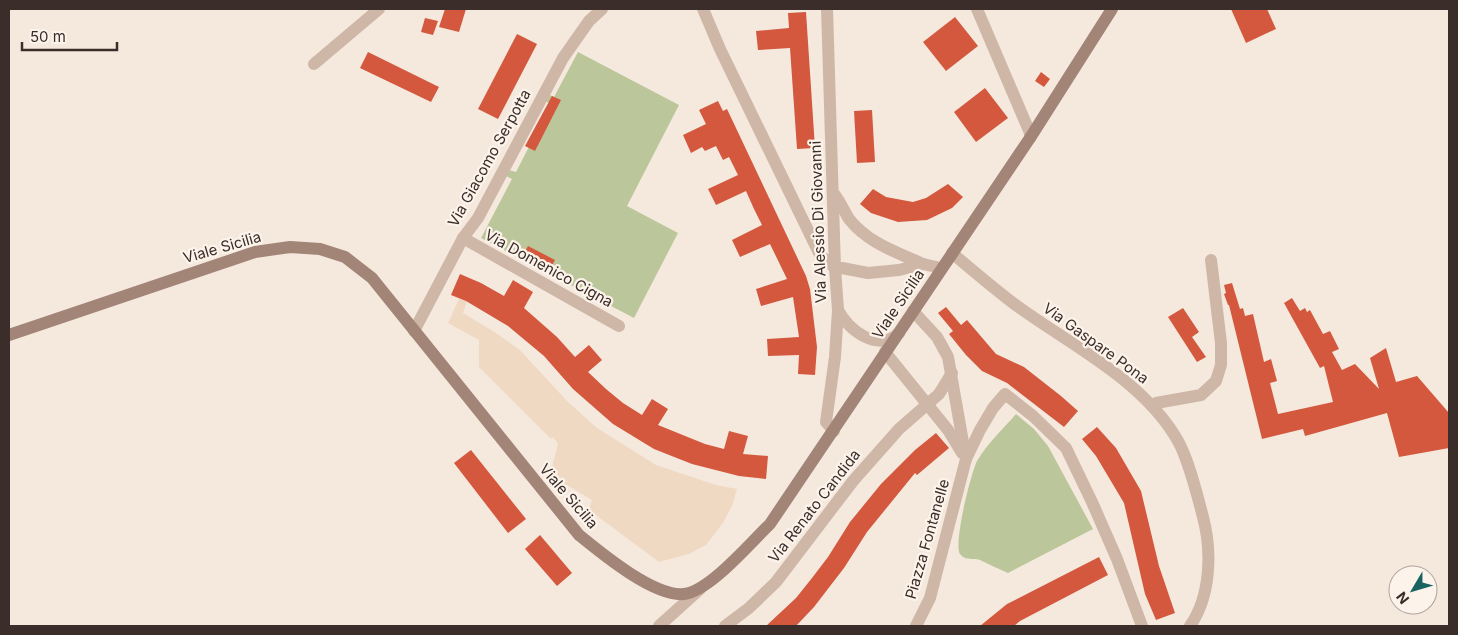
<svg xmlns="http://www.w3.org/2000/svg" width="1458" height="635" font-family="Inter,sans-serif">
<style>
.green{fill:#bbc79b}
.plaza{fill:#efd9c3}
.building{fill:#d3583e}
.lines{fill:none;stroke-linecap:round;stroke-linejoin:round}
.street{stroke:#cfb7a8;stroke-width:12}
.secondary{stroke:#a38578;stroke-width:12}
.labels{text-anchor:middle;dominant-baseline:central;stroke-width:4.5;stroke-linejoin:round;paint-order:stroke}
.street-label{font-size:15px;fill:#3b2d29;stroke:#fcf3eb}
</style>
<rect width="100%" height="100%" fill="#f5e9de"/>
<g class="green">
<path d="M578 52 679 105 627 206 678 233 634 318 481 238 512 179 506 176 509 170 516 172 551 104 545 101 548 94 554 97Z"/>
<path d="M1016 414 1034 429 1048 446 1093 529 1008 573C998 569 989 564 980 560 974 557 966 562 960 554 953 545 971 473 977 461 987 444 1003 429 1016 414Z"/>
</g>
<path class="plaza" d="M459 299 467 301 463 313 496 333 520 350 567 401 597 428 656 465 716 485 737 489 732 506 723 523 706 545 689 554 659 562 589 510 592 500 567 485 563 487 560 494 545 478 550 474 558 444 553 437 551 439 479 367V340L448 323Z"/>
<g class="building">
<path d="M445 9H466L459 32 439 27Z"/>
<path d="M1231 9H1267L1276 29 1246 43Z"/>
<path d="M806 12 815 148 797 149 790 48 758 50 756 31 789 28 788 13Z"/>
<path d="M955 17 978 46 946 71 923 42Z"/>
<path d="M425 18 438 21 433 35 421 32Z"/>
<path d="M517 34 537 44 498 119 478 109Z"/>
<path d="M368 52 439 87 431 102 360 68Z"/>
<path d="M1041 72 1050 79 1044 87 1035 81Z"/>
<path d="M985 88 1008 118 976 142 954 112Z"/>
<path d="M552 96 561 100 535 151 525 146Z"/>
<path d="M718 101 723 111 727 109 806 276 810 289 817 347 815 375 798 374 799 355 768 356 767 339 799 337 793 297 761 306 756 289 787 279 770 244 740 257 732 240 762 225 754 209 746 191 716 205 708 189 738 175 729 157 723 160 716 146 705 151 702 147 691 153 683 135 706 124 699 110Z"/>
<path d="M872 110 875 162 857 163 854 111Z"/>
<path d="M948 184 963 197 952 208 927 220 898 222 871 213 860 204 873 189 886 197 913 202 926 198Z"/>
<path d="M528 246 555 260 548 273 521 259Z"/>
<path d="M460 274 481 283 504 296 513 280 533 292 524 308 557 337 575 357 589 345 602 360 588 372 606 389 623 403 642 415 652 399 668 409 658 425 705 444 724 449 729 431 748 436 743 454 768 456 766 479 739 476 692 464 654 449 613 424 573 389 544 356 508 326 466 301 451 295Z"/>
<path d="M1232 283 1240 309 1243 308 1245 316 1253 314 1264 362 1271 359 1277 381 1270 383 1278 414 1333 402 1324 366 1320 368 1284 303 1292 298 1300 311 1305 308 1307 312 1310 310 1323 334 1330 331 1339 349 1332 352 1342 370 1355 364 1379 389 1370 358 1386 348 1396 382 1417 376 1449 413V448L1399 457 1387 413 1305 436 1303 429 1262 439 1229 305H1228L1224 294 1226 293 1224 285Z"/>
<path d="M946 307 961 325 967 320 996 354 1024 367 1061 396 1078 411 1064 427 1007 383 982 371 966 355 949 334 953 331 938 313Z"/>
<path d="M1183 308 1199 332 1192 337 1206 357 1197 362 1168 317Z"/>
<path d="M1097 427 1116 448 1141 491 1159 566 1175 613 1156 620 1145 594 1124 503 1096 456 1082 439Z"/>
<path d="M936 433 949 448 917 475 915 473 867 532 844 568 814 607 796 626H766L796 598 812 578 828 557 850 522 881 484 915 450Z"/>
<path d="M471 450 526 519 508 533 454 463Z"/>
<path d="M540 535 572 573 557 586 525 549Z"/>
<path d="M1099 557 1108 575 1020 621 1014 626H980L1007 604Z"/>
</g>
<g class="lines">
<g class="street">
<path d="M703 9 720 49 820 255 835 268"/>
<path d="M827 9 835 268 838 310 835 357 826 422 834 431"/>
<path d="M977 9 1030 133V138"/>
<path d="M314 64 379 9"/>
<path d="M835 195C841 203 844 211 849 219 868 243 896 252 923 264"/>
<path d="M463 238 619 326"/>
<path d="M952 253C972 270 992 287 1013 303 1068 344 1143 379 1178 441 1189 461 1197 494 1203 517 1212 551 1211 596 1190 626"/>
<path d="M842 268 868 273 899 270 923 264 941 268"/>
<path d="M838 310C848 330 878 353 899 333"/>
<path d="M913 311 937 337 948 357 966 459"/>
<path d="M414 331 463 238 478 218 563 58 589 21 602 9"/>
<path d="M885 352 948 430 962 453"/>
<path d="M1152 406 1156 403 1201 395 1216 381 1221 365V343L1211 260"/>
<path d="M659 626 700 589"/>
<path d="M725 626 749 608 776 582 853 481 899 429 939 394 952 373"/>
<path d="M916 626 930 598 966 459 980 430 993 408 1005 394 1033 416 1066 448 1092 502 1117 559 1142 626"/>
</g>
<path class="secondary" d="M9 335 255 252 290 247 320 249 345 257 372 278 579 535C601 553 654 597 684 594 710 591 751 542 770 524L1030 138 1112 9"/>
</g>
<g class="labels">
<g class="street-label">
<text transform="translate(489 158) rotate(-61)">Via Giacomo Serpotta</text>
<text transform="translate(818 222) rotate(-92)">Via Alessio Di Giovanni</text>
<text transform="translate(222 247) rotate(-16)">Viale Sicilia</text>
<text transform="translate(549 268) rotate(29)">Via Domenico Cigna</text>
<text transform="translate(898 304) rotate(-56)">Viale Sicilia</text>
<text transform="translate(1096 343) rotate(36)">Via Gaspare Pona</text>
<text transform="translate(569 496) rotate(49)">Viale Sicilia</text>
<text transform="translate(814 506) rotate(-52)">Via Renato Candida</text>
<text transform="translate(927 539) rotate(-74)">Piazza Fontanelle</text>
</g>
</g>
<rect width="1458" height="635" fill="none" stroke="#3b2d29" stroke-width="20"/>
<g transform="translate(1413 590) rotate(232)"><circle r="24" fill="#fcf3eb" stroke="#afa49d"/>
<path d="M0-4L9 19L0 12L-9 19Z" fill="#196262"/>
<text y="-8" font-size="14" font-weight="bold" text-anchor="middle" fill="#3b2d29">N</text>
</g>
<path d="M22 42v8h95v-8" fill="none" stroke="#3b2d29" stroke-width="2.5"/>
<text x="30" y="42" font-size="15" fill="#3b2d29" stroke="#fcf3eb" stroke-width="4" paint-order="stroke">50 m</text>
</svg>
